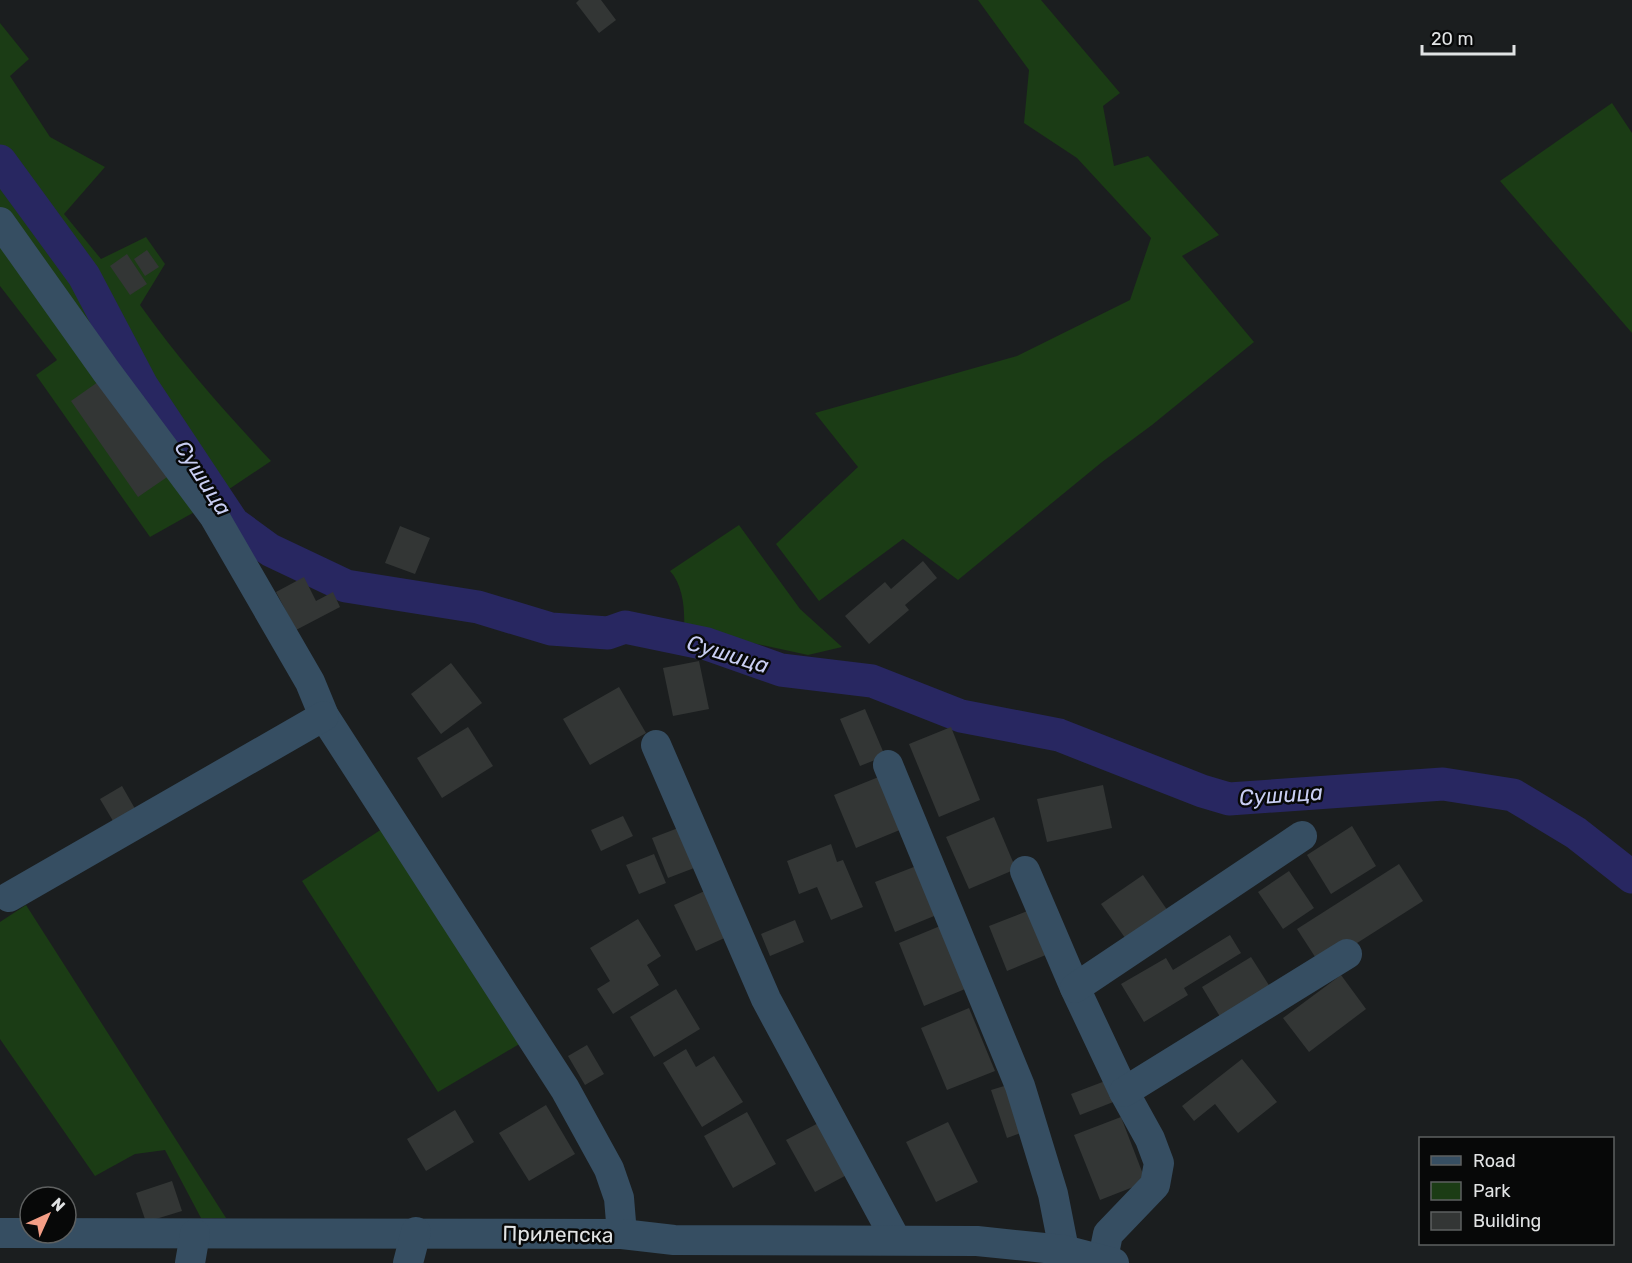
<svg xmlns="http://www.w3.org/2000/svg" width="1632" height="1263" font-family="Rubik,sans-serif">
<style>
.green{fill:#1b3c15}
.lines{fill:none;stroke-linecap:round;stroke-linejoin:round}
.canal{stroke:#282761;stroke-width:33}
.building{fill:#333635}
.minor{stroke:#364e62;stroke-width:30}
.labels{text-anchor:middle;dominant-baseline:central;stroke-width:5;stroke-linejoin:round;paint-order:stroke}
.street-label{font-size:21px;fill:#e1e3e4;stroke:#070808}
.water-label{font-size:22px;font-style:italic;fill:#c9cef3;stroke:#070808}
</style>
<rect width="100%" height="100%" fill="#1b1e1f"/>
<g class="green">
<path d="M978 0H1041L1120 93 1103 106 1114 166 1148 156 1219 235 1182 256 1254 342 1152 425 1102 462 958 580 903 539 819 601 776 544 858 467 815 413 1017 356 1130 300 1151 238 1077 158 1024 123 1029 70Z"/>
<path d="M0 23 29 59 10 76 50 137 105 167 64 214 101 259 146 237 165 264 140 305C180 361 224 411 271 461L198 510 150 537 36 375 57 360 0 286Z"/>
<path d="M1612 103 1632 133V333L1500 181Z"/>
<path d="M739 525 800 609 842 647 808 655 684 628C685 609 683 585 670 571Z"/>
<path d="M382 829 521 1043 438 1092 302 881Z"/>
<path d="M26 905 226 1218H201L165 1150 135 1154 95 1176 0 1039V922Z"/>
</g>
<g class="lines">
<path class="canal" d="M0 161 84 276 142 386 233 523 270 550 346 586 478 607 551 629 608 633 625 627 707 644 781 670 872 681 961 716 1059 735 1202 791 1229 799 1443 784 1513 795 1576 833 1632 877"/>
</g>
<g class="building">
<path d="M579 0H601L616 20 599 33 576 3Z"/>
<path d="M147 250 159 267 145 276 134 259Z"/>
<path d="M127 254 147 284 130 295 110 266Z"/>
<path d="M105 377 173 473 138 497 71 401Z"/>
<path d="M400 526 430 538 415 574 385 563Z"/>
<path d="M923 561 937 578 905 605 909 610 869 644 845 616 885 582 891 589Z"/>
<path d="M304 577 316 601 333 592 340 607 296 630 276 592Z"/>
<path d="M699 661 709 709 673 716 663 668Z"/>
<path d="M451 663 482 703 441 734 411 694Z"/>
<path d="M619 687 646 733 590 765 563 719Z"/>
<path d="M865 709 885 756 860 766 840 719Z"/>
<path d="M468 727 493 766 442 798 417 758Z"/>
<path d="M951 727 980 800 939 817 909 744Z"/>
<path d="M886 774 907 827 856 848 834 795Z"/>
<path d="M1103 785 1112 828 1047 842 1037 799Z"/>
<path d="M122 786 138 814 116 826 100 799Z"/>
<path d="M623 816 633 836 601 851 591 830Z"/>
<path d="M994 817 1016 869 969 889 946 837Z"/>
<path d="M686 825 702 865 668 878 652 838Z"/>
<path d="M1352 826 1376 866 1331 894 1307 855Z"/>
<path d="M831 844 837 862 843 860 863 907 831 920 817 887 799 894 787 861Z"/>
<path d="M654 854 666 883 639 894 626 865Z"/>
<path d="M1399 864 1423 901 1321 966 1297 929Z"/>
<path d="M919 865 939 914 895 932 875 882Z"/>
<path d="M1289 871 1314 908 1283 929 1258 892Z"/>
<path d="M1143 875 1170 914 1128 942 1101 904Z"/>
<path d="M709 889 731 935 696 951 674 905Z"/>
<path d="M1035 908 1053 952 1007 971 989 926Z"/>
<path d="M638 919 661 956 647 965 659 985 613 1014 597 989 610 981 590 948Z"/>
<path d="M795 920 804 942 770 956 761 934Z"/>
<path d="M945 924 970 987 924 1006 899 943Z"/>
<path d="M1230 935 1241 953 1184 988 1188 995 1144 1022 1121 984 1166 958 1173 970Z"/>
<path d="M1251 957 1272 990 1222 1020 1202 987Z"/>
<path d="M1341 975 1366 1009 1309 1052 1283 1018Z"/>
<path d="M676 989 700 1029 654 1057 630 1017Z"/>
<path d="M969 1008 995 1071 947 1090 921 1028Z"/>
<path d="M587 1045 604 1074 585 1085 568 1056Z"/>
<path d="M686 1049 696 1067 714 1056 743 1102 702 1127 663 1063Z"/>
<path d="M1242 1059 1277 1102 1238 1133 1215 1104 1194 1121 1182 1106Z"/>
<path d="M1113 1078 1121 1099 1080 1115 1071 1094Z"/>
<path d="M1014 1083 1029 1130 1007 1138 991 1090Z"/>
<path d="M546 1105 575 1154 529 1181 499 1133Z"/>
<path d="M455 1110 474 1142 426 1171 407 1139Z"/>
<path d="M747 1112 776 1164 733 1188 704 1136Z"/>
<path d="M1121 1117 1146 1182 1100 1200 1074 1135Z"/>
<path d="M826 1119 854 1171 815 1192 786 1140Z"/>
<path d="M948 1122 978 1182 936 1202 906 1142Z"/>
<path d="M172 1181 182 1211 146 1222 136 1193Z"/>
</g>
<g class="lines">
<g class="minor">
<path d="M0 222 106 371 214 516 310 682 324 716 565 1089 609 1169 619 1198 622 1234"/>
<path d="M656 745 766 999 896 1240"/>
<path d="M888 765 1020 1086 1053 1194 1064 1250"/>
<path d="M1025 871 1075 988 1124 1092 1150 1139 1159 1163 1155 1185 1108 1234 1102 1263"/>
<path d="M9 897 324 716"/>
<path d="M1075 988 1302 836"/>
<path d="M1124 1092 1347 954"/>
<path d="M0 1233 622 1234 674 1240 977 1241 1064 1250 1114 1263"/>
<path d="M190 1263 195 1234"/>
<path d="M408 1263 416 1232"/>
</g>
</g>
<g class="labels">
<g class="street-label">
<text transform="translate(558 1234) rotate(1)">Прилепска</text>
</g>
<g class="water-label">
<text transform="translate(203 478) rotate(57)">Сушица</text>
<text transform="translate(728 654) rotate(17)">Сушица</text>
<text transform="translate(1281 795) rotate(-4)">Сушица</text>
</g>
</g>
<rect x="1419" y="1137" width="195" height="108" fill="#070808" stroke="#5e6060" stroke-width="1.5"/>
<rect x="1431" y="1156" width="30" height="9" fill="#364e62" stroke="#5e6060" stroke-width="1.5"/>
<text x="1473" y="1167" font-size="18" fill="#e1e3e4">Road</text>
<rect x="1431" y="1182" width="30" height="18" fill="#1b3c15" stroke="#5e6060" stroke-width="1.5"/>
<text x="1473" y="1197" font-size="18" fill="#e1e3e4">Park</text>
<rect x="1431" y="1212" width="30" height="18" fill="#333635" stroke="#5e6060" stroke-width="1.5"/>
<text x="1473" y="1227" font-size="18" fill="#e1e3e4">Building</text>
<g transform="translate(48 1215) rotate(45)"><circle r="28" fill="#070808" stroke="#5e6060" stroke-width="1.5"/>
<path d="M0-4.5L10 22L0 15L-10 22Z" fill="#f49e86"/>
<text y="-9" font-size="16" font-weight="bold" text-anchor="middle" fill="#e1e3e4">N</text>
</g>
<path d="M1422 45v9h92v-9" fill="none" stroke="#e1e3e4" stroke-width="3"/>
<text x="1431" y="45" font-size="18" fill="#e1e3e4" stroke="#070808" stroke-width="4.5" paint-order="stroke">20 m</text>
</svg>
